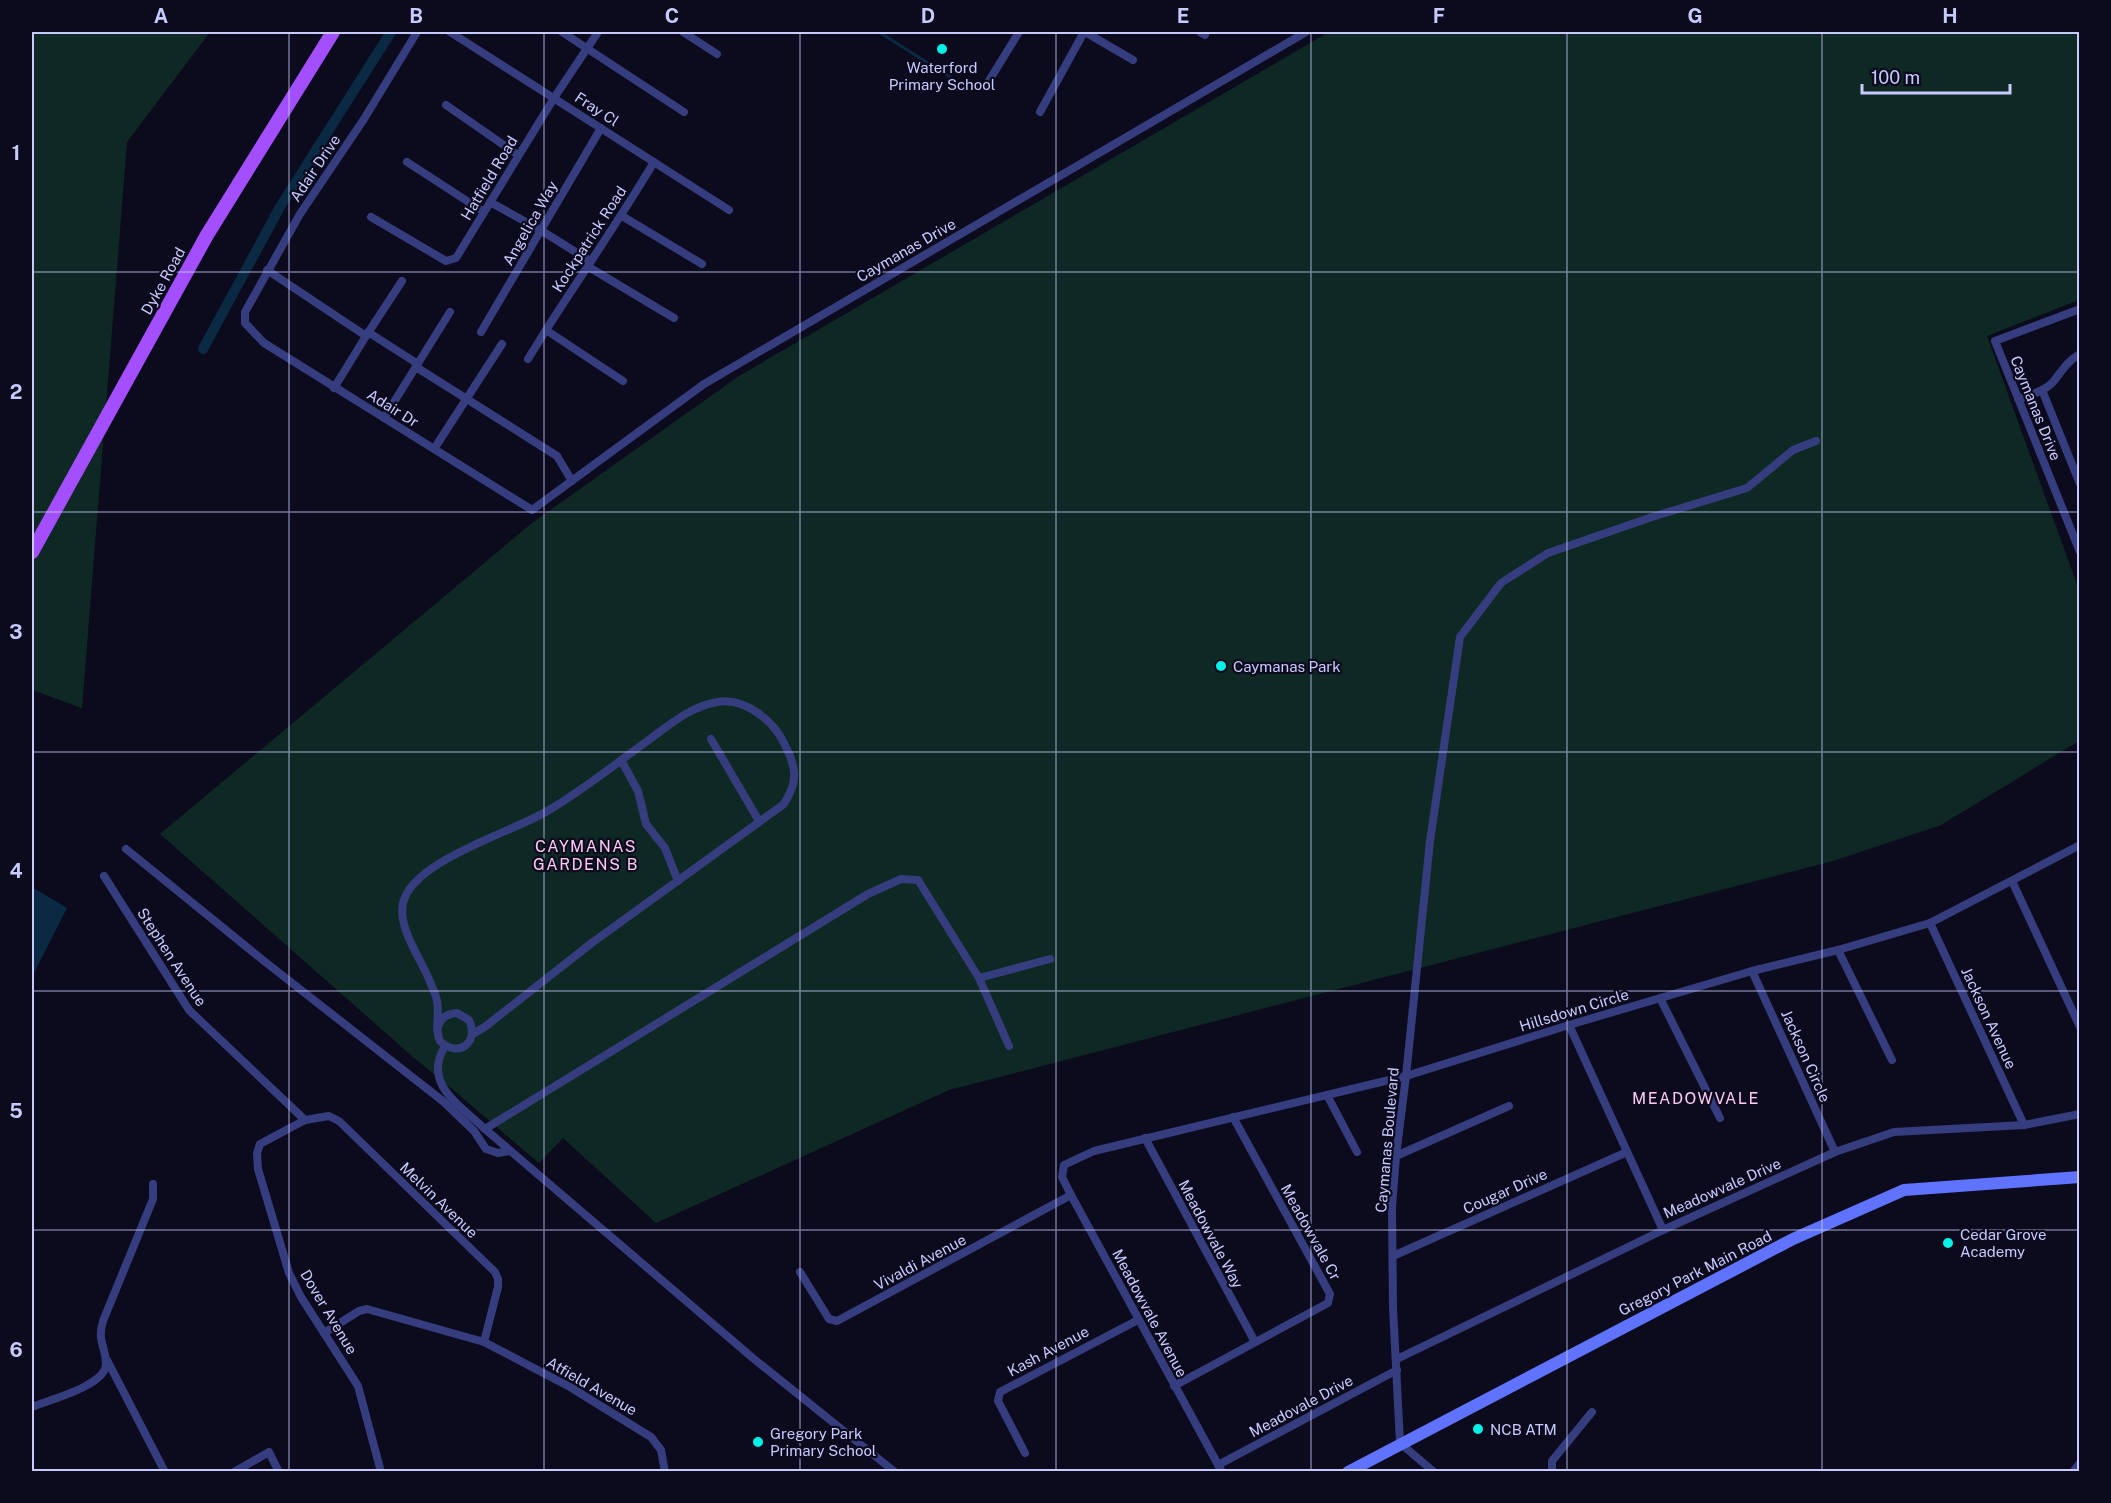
<svg xmlns="http://www.w3.org/2000/svg" width="2111" height="1503" font-family="'Public Sans',sans-serif">
<style>
.green{fill:#0e2823}
.water{fill:#0a2943}
.lines{fill:none;stroke-linecap:round;stroke-linejoin:round}
.stream{stroke:#0a2943;stroke-width:3}
.canal{stroke:#0a2943;stroke-width:10}
.street{stroke:#353d7f;stroke-width:8}
.secondary{stroke:#5f73ff;stroke-width:12}
.primary{stroke:#a34fff;stroke-width:14}
.grid{fill:none;stroke:#c8caff;stroke-width:1.5;stroke-opacity:0.55}
.poi-dot{fill:#00f3e7;stroke:#0c0b1e;stroke-width:2}
.labels{text-anchor:middle;dominant-baseline:central;stroke-width:4.5;stroke-linejoin:round;paint-order:stroke}
.poi-label{font-size:15px;fill:#c8caff;stroke:#0c0b1e;text-anchor:start}
.street-label{font-size:15px;fill:#c8caff;stroke:#0c0b1e}
.neighbourhood-label{font-size:16px;letter-spacing:1.5px;fill:#ffcaf4;stroke:#0c0b1e}
.neatline{fill:none;stroke:#c8caff;stroke-width:2}
.grid-label{font-size:20px;text-anchor:middle;font-weight:bold;fill:#c8caff}
</style>
<rect width="100%" height="100%" fill="#0c0b1e"/>
<g class="green">
<path d="M32 32H210L127 142 82 708 32 690Z"/>
<path d="M1329 32H2079V300L1987 336 2079 590V741L1941 825 1833 861 949 1090 656 1223 563 1138 539 1163C497 1128 456 1091 413 1057L160 834 532 523 739 376Z"/>
</g>
<path class="water" d="M32 887 67 908 32 977Z"/>
<g class="lines">
<path class="stream" d="M879 32 972 91"/>
<path class="canal" d="M203 349 280 207 391 32"/>
<g class="street">
<path d="M417 32 364 119 300 214 245 312V323L264 343 532 510 704 384 1306 32"/>
<path d="M450 32 729 210"/>
<path d="M562 32 684 112"/>
<path d="M683 32 717 54"/>
<path d="M1085 32 1133 60"/>
<path d="M1200 32 1205 35"/>
<path d="M987 84 1019 32"/>
<path d="M446 105 518 155"/>
<path d="M1040 112 1084 32"/>
<path d="M407 162 484 212"/>
<path d="M490 202 542 231 590 261"/>
<path d="M622 216 702 264"/>
<path d="M371 217 446 261 456 258 554 98 598 32"/>
<path d="M587 266 674 318"/>
<path d="M267 270 366 336 334 388"/>
<path d="M2080 309 1995 341 2080 552"/>
<path d="M368 332 418 364"/>
<path d="M481 332 601 128"/>
<path d="M366 336 402 281"/>
<path d="M528 359 546 330"/>
<path d="M416 367 557 456 572 481"/>
<path d="M623 381 546 330C582 274 620 219 654 162"/>
<path d="M2042 390 2080 484"/>
<path d="M2018 399C2030 395 2045 391 2053 382 2062 371 2067 361 2080 354"/>
<path d="M384 418 450 312"/>
<path d="M434 449 502 344"/>
<path d="M711 739 759 821"/>
<path d="M621 760 638 791 646 824 665 848 678 881"/>
<path d="M126 849 264 961 444 1102 474 1131 486 1149 498 1153 510 1151"/>
<path d="M104 876 189 1010 305 1120"/>
<path d="M2012 881 2080 1027"/>
<path d="M1930 923 2024 1125"/>
<path d="M1838 950 1892 1060"/>
<path d="M1752 971 1835 1152"/>
<path d="M979 978 1009 1046"/>
<path d="M1660 998 1720 1118"/>
<path d="M1569 1025 1663 1230"/>
<path d="M437 1030C440 1019 445 1014 457 1013L469 1020C480 1042 458 1059 440 1041 434 1028 440 1014 437 1001 436 995 433 989 431 984 423 962 397 928 403 903 413 860 514 832 549 810 583 790 614 765 646 742 668 726 689 707 717 702 745 697 774 721 785 745 797 769 798 781 784 804L593 942 486 1026 473 1034"/>
<path d="M445 1046C422 1084 460 1105 485 1129L754 1359 895 1472"/>
<path d="M1327 1095 1357 1152"/>
<path d="M485 1129 868 894 901 879 918 880 979 978 1050 959"/>
<path d="M1145 1138 1255 1342"/>
<path d="M1396 1156 1509 1106"/>
<path d="M1393 1256 1627 1152"/>
<path d="M800 1272 829 1319 837 1321 1071 1195"/>
<path d="M324 1333 359 1311 367 1309 484 1342 570 1387 651 1437 661 1450 665 1472"/>
<path d="M1397 1359 1663 1230 1835 1152 1894 1132 2024 1125 2080 1114"/>
<path d="M107 1360 165 1472"/>
<path d="M1174 1386 1328 1303 1330 1294 1233 1117"/>
<path d="M32 1407C49 1400 108 1385 106 1363 105 1344 97 1342 103 1321L153 1199V1184"/>
<path d="M1025 1453 998 1401 1000 1392 1138 1320"/>
<path d="M1218 1465 1397 1370"/>
<path d="M234 1472 269 1452 279 1472"/>
<path d="M381 1472 358 1386 301 1297 289 1273 258 1169 257 1153 260 1144 305 1120 329 1116 339 1121 495 1272 498 1279V1287L484 1342"/>
<path d="M1222 1472 1071 1195 1062 1177 1064 1165 1094 1151 1406 1076 1569 1025 1752 971 1838 950 1930 923 2080 845"/>
<path d="M1434 1472 1400 1443 1393 1308 1392 1207 1396 1156 1406 1076 1430 841 1460 637 1501 583 1548 553 1652 517 1747 488 1793 450 1816 441"/>
<path d="M1552 1472V1461L1592 1412"/>
<path d="M2073 1472 2080 1463"/>
</g>
<path class="secondary" d="M1348 1472 1793 1239 1904 1190 2080 1177"/>
<path class="primary" d="M32 552 207 235 333 32"/>
</g>
<path class="grid" d="M289 32V1472M544 32V1472M800 32V1472M1056 32V1472M1311 32V1472M1567 32V1472M1822 32V1472M32 272H2080M32 512H2080M32 752H2080M32 991H2080M32 1230H2080"/>
<g class="poi-dot">
<circle cx="942" cy="49" r="6"/>
<circle cx="1221" cy="666" r="6"/>
<circle cx="1948" cy="1243" r="6"/>
<circle cx="1478" cy="1429" r="6"/>
<circle cx="758" cy="1442" r="6"/>
</g>
<g class="labels">
<g class="poi-label">
<text x="942" y="67" text-anchor="middle">Waterford<tspan x="942" dy="17">Primary School</tspan></text>
<text x="1233" y="666">Caymanas Park</text>
<text x="1960" y="1234">Cedar Grove<tspan x="1960" dy="17">Academy</tspan></text>
<text x="1490" y="1429">NCB ATM</text>
<text x="770" y="1433">Gregory Park<tspan x="770" dy="17">Primary School</tspan></text>
</g>
<g class="street-label">
<text transform="translate(597 109) rotate(33)">Fray Cl</text>
<text transform="translate(315 168) rotate(-56)">Adair Drive</text>
<text transform="translate(489 178) rotate(-59)">Hatfield Road</text>
<text transform="translate(530 223) rotate(-60)">Angelica Way</text>
<text transform="translate(589 239) rotate(-57)">Kockpatrick Road</text>
<text transform="translate(906 250) rotate(-30)">Caymanas Drive</text>
<text transform="translate(163 281) rotate(-61)">Dyke Road</text>
<text transform="translate(393 408) rotate(32)">Adair Dr</text>
<text transform="translate(2036 408) rotate(68)">Caymanas Drive</text>
<text transform="translate(172 957) rotate(57)">Stephen Avenue</text>
<text transform="translate(1574 1010) rotate(-17)">Hillsdown Circle</text>
<text transform="translate(1989 1018) rotate(65)">Jackson Avenue</text>
<text transform="translate(1806 1056) rotate(66)">Jackson Circle</text>
<text transform="translate(1387 1140) rotate(-85)">Caymanas Boulevard</text>
<text transform="translate(1722 1188) rotate(-24)">Meadowvale Drive</text>
<text transform="translate(1505 1191) rotate(-24)">Cougar Drive</text>
<text transform="translate(439 1200) rotate(44)">Melvin Avenue</text>
<text transform="translate(1311 1232) rotate(61)">Meadowvale Cr</text>
<text transform="translate(1211 1234) rotate(62)">Meadowvale Way</text>
<text transform="translate(920 1262) rotate(-28)">Vivaldi Avenue</text>
<text transform="translate(1695 1273) rotate(-27)">Gregory Park Main Road</text>
<text transform="translate(329 1312) rotate(59)">Dover Avenue</text>
<text transform="translate(1150 1313) rotate(62)">Meadowvale Avenue</text>
<text transform="translate(1048 1351) rotate(-28)">Kash Avenue</text>
<text transform="translate(592 1386) rotate(30)">Atfield Avenue</text>
<text transform="translate(1301 1406) rotate(-28)">Meadovale Drive</text>
</g>
<g class="neighbourhood-label">
<text x="586" y="846">CAYMANAS<tspan x="586" dy="18">GARDENS B</tspan></text>
<text x="1696" y="1098">MEADOWVALE</text>
</g>
</g>
<rect width="2111" height="1503" fill="none" stroke="#0c0b1e" stroke-width="66"/>
<path d="M1862 84v9h148v-9" fill="none" stroke="#c8caff" stroke-width="3"/>
<text x="1871" y="84" font-size="18" fill="#c8caff" stroke="#0c0b1e" stroke-width="4.5" paint-order="stroke">100 m</text>
<rect x="33" y="33" width="2045" height="1437" class="neatline"/>
<g class="grid-label">
<text x="161" y="23">A</text>
<text x="416" y="23">B</text>
<text x="672" y="23">C</text>
<text x="928" y="23">D</text>
<text x="1183" y="23">E</text>
<text x="1439" y="23">F</text>
<text x="1695" y="23">G</text>
<text x="1950" y="23">H</text>
<text x="16" y="160">1</text>
<text x="16" y="399">2</text>
<text x="16" y="639">3</text>
<text x="16" y="878">4</text>
<text x="16" y="1118">5</text>
<text x="16" y="1357">6</text>
</g>
</svg>
